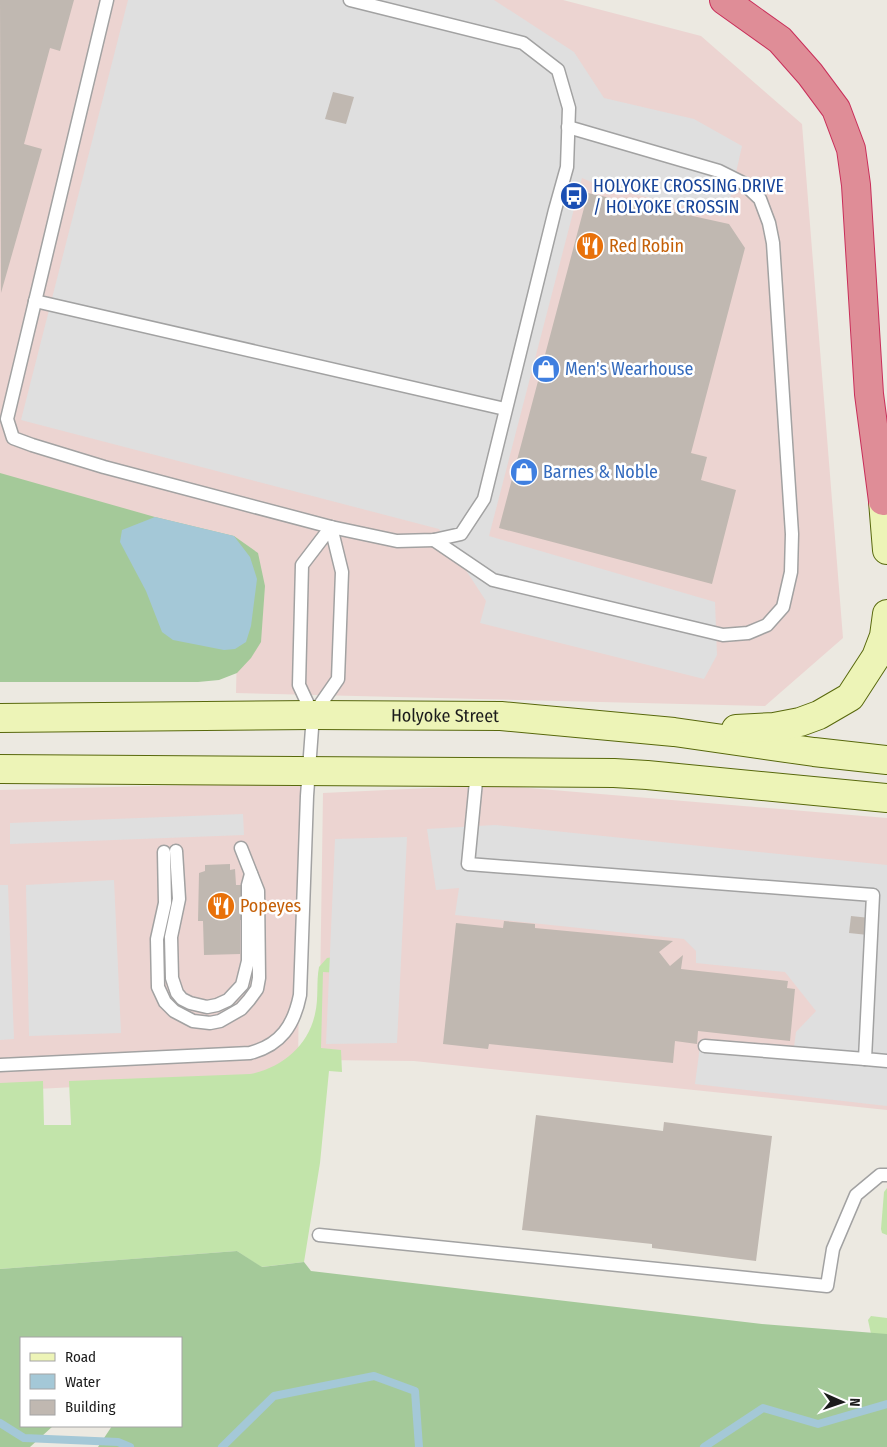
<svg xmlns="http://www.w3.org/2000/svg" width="887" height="1447" font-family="'Fira Sans Condensed',sans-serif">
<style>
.commercial{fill:#ecd4d1}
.grass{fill:#c2e4aa}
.forest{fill:#a4c999}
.parking{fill:#dfdfdf}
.water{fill:#a4c8d7}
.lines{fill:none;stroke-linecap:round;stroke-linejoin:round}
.stream{stroke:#a4c8d7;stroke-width:8}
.building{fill:#c0b8b1}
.lane-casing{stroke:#a2a2a2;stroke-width:15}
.secondary-casing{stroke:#58680c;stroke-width:30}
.highway-casing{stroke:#c92f5a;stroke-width:30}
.lane{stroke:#fff;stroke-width:12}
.secondary{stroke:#edf4b7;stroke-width:28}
.highway{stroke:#df8d97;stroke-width:28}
.labels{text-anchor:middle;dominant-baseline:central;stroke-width:5;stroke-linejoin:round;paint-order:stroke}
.transit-label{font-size:18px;fill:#164399;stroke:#fff;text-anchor:start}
.food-label{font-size:18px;fill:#c56008;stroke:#fff;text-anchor:start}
.shop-label{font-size:18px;fill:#366cbe;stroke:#fff;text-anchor:start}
.street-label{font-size:18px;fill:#1b1b1b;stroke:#fff}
</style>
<rect width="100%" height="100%" fill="#ece9e1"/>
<g class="commercial">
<path d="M0 0H563L701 36 802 124 843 638 765 706 236 693 239 566 0 503Z"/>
<path d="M301 782 298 1075 0 1091V790Z"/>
<path d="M493 785 887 818V1110L414 1061 319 1060 323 793Z"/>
</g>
<g class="grass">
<path d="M333 957 339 973 323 972 321 1048 341 1050 342 1072 329 1071 320 1163 304 1262 261 1267 237 1251 0 1269V1083L43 1081 44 1125H71L69 1081 250 1074C282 1068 308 1046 315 1014 319 998 316 982 319 967L327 958Z"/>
<path d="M887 1188V1235L882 1233 881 1229 884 1192Z"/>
<path d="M871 1316 887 1318V1334H871L868 1320Z"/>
</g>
<g class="forest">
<path d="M0 473 155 517 234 536 258 553 265 586 261 642 251 658 237 673 219 680 198 682H0Z"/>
<path d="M237 1251 262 1267 304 1262 311 1271 762 1324 887 1334V1447H98L112 1426H181V1338H21V1426H53L30 1447H0V1269Z"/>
</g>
<g class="parking">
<path d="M128 0H494L574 52 604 98 694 119 742 146 726 217 598 185 582 178 489 536 715 602 717 655 704 679 480 623 486 601 439 529 21 420Z"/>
<path d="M243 814 244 835 10 844V823Z"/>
<path d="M495 825 887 865V1106L695 1084 701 1039 794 1047 796 1032 816 1011 785 972 696 963V951L684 939 455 915 459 888 436 890 427 829Z"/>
<path d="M407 837 397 1043 326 1044 335 839Z"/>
<path d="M114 880 121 1033 29 1036 26 885Z"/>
<path d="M0 885H8L14 1039 0 1040Z"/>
</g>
<path class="water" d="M155 517 234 536 250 557 257 579 251 626 246 642 235 649 224 650 173 640 162 632 146 591 120 542 122 530Z"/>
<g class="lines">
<g class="stream">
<path d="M0 1423 24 1438 118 1442 130 1447"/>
<path d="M222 1447 274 1396 374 1376 415 1391 419 1447"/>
<path d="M704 1447 763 1408 818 1424 887 1404"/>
</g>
</g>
<g class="building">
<path d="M0 0H74L60 51 50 48 24 144 42 149 1 293Z"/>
<path d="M333 92 354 97 346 124 325 119Z"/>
<path d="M588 193 729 224 745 248 691 453 707 457 701 480 736 490 712 584 499 528Z"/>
<path d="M230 864V870L235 869 236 885H243L244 920H240V954L204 955 203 921H198L199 873 205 871V865Z"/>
<path d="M851 916 870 918 868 935 849 933Z"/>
<path d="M504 921 535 924V928L673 941 659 952 670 966 683 955 681 969 788 981 787 988 795 989 790 1041 698 1031 697 1044 675 1041 673 1063 489 1044 488 1049 443 1044 456 923 503 928Z"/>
<path d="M536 1115 663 1131 664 1122 772 1136 756 1261 652 1248V1244L522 1230Z"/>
</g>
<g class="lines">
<defs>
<g id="lane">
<path d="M107 0 7 419 13 438 32 445 104 467 331 527 397 541 434 540 461 534 484 499 555 210 567 167 569 108 558 70 523 43 350 0"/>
<path d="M35 301 505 409"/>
<path d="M434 540 493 580 723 635 748 633 767 625 783 607 791 572 792 534 773 243 769 223 760 199 743 183 719 171 568 127"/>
<path d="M477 771 468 864 873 895 865 1059 887 1061"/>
<path d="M176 851 179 899 171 937 172 978 177 993 182 999 190 1003 207 1007 217 1005 228 1000 242 985 248 961V885L251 874"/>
<path d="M164 852 165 903 157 939 158 987 165 1002 174 1011 193 1021 210 1023 220 1021 241 1009 249 1000 257 989 259 978 258 891 241 848"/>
<path d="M705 1046 865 1059"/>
<path d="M0 1065 250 1053C281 1045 294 1025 300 995L307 796 313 715 299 685 302 565 331 527 342 572 338 679 313 715"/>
<path d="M319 1235 827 1286 833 1249 856 1195 880 1175H887"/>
</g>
<g id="secondary">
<path d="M887 490 883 501 887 550"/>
<path id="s1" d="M0 718 313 715 501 716 674 732 814 752 887 760"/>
<path d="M736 729 774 727 800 722 819 715 850 697 876 657 884 636 887 614"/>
<path d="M0 769 614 773 647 775 887 798"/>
</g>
<path id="highway" d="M724 0 780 40 810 74 836 109 851 149 856 185 869 394 883 501"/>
</defs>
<use href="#lane" class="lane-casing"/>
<use href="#secondary" class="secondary-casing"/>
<use href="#highway" class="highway-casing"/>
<use href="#lane" class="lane"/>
<use href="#secondary" class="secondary"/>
<use href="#highway" class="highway"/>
</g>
<defs>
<symbol id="bus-disc" viewBox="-11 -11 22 22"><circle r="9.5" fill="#1a4fb4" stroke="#fff"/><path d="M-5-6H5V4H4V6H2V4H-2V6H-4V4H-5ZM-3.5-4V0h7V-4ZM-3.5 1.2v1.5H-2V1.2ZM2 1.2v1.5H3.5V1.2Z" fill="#fff"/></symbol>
<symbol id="restaurant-disc" viewBox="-11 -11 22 22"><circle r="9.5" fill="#e8710a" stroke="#fff"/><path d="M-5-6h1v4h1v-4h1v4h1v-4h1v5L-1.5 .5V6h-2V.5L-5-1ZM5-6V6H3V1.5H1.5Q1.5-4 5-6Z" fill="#fff"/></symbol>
<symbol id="shop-disc" viewBox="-11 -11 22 22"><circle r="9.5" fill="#3f7fe0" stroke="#fff"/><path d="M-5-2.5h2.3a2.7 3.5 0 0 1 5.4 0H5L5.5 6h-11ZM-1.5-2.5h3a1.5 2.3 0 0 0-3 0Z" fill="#fff"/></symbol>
</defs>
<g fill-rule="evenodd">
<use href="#bus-disc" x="558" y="180" width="32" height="32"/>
<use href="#restaurant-disc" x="574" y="230" width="32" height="32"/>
<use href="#shop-disc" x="530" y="353" width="32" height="32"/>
<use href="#shop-disc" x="508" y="456" width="32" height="32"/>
<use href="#restaurant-disc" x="205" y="890" width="32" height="32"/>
</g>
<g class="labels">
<g class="transit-label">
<text x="593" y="186">HOLYOKE CROSSING DRIVE<tspan x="593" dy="21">/ HOLYOKE CROSSIN</tspan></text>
</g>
<g class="food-label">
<text x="609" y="246">Red Robin</text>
<text x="240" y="906">Popeyes</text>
</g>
<g class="shop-label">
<text x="565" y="369">Men's Wearhouse</text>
<text x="543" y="472">Barnes &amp; Noble</text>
</g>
<g class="street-label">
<text stroke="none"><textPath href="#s1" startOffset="445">Holyoke Street</textPath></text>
</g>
</g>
<rect x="20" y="1337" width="162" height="90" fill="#ffffff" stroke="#a4a4a4"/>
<rect x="30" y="1353" width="25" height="8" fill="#edf4b7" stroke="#a4a4a4"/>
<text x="65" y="1362" font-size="15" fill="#1b1b1b">Road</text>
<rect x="30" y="1374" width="25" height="15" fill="#a4c8d7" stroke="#a4a4a4"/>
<text x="65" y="1387" font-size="15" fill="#1b1b1b">Water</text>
<rect x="30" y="1400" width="25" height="15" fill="#c0b8b1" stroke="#a4a4a4"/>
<text x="65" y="1412" font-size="15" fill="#1b1b1b">Building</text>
<g transform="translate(842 1402) rotate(92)" stroke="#ffffff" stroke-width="4" paint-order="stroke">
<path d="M0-4L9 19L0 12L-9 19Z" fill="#1b1b1b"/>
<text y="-8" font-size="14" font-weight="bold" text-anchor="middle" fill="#1b1b1b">N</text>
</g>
</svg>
